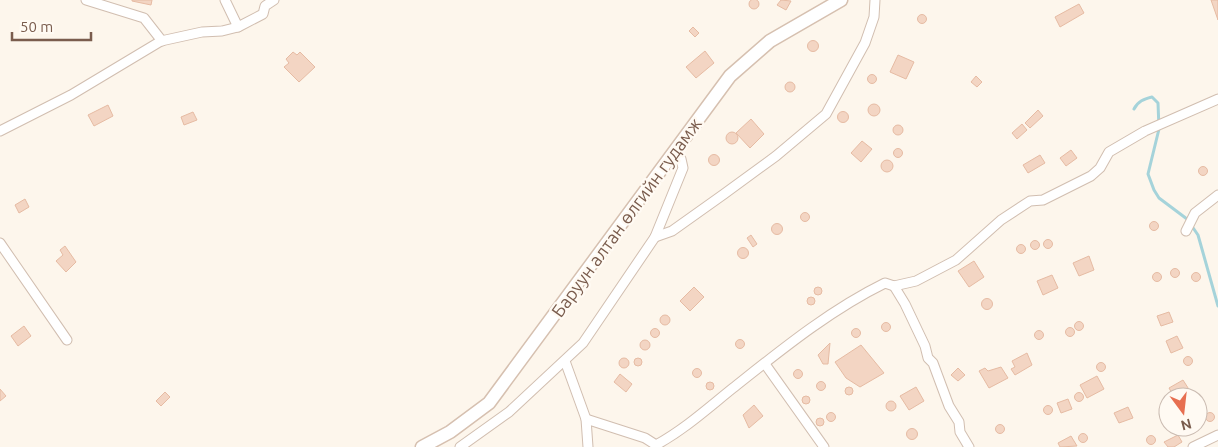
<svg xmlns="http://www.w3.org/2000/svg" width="1218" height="447" font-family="Ubuntu,sans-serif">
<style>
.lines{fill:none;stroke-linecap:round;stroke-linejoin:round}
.stream{stroke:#a5d3da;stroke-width:3}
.building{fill:#f3d5c3;stroke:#e6bba3}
.minor-casing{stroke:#d1beb0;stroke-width:11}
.secondary-casing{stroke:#d6c0b0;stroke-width:15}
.minor{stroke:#fff;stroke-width:9}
.secondary{stroke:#fff;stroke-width:12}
.labels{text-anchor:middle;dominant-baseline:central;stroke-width:4.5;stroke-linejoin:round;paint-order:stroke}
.street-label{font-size:18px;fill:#7a5c4d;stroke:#fffaf3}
</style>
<rect width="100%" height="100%" fill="#fdf6ec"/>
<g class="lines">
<path class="stream" d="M1134 109C1138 101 1144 99 1152 97L1158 103 1159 129 1148 174 1154 190 1159 198 1187 219 1198 235 1218 306"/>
</g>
<g class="building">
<circle cx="754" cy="4" r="5"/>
<path d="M152 0 151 5 132 1V0Z"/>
<path d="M781 0 791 1 786 10 777 5Z"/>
<path d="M1211 0H1218V20Z"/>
<path d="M1079 4 1084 13 1060 27 1055 17Z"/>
<circle cx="922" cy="19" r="4.5"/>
<path d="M693 27 699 33 695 37 689 31Z"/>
<circle cx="813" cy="46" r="5.5"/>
<path d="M705 51 714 63 696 78 686 67Z"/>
<path d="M293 52 297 55 300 52 315 67 299 82 284 67 289 63 286 59Z"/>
<path d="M898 55 914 62 906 79 890 72Z"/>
<circle cx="872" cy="79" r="4.5"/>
<path d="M976 76 982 82 977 87 971 82Z"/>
<circle cx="790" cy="87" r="5"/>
<circle cx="874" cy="110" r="6"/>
<path d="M108 105 113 116 94 126 88 115Z"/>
<path d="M1038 110 1043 116 1030 128 1025 123Z"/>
<circle cx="843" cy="117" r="5.5"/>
<path d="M193 112 197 120 184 125 181 117Z"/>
<path d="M751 119 764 134 750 148 736 133Z"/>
<path d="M1022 124 1027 130 1017 139 1012 133Z"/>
<circle cx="898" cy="130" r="5"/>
<circle cx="732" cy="138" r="6"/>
<path d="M862 141 872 149 861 162 851 153Z"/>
<circle cx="898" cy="153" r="4.5"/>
<path d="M1071 150 1077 158 1066 166 1060 158Z"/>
<circle cx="714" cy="160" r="5.5"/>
<path d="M1040 155 1045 163 1028 173 1023 165Z"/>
<circle cx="887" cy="166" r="6"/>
<circle cx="1203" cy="171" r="4.5"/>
<path d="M25 199 29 207 19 213 15 205Z"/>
<circle cx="805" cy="217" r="4.5"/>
<circle cx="1154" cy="226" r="4.5"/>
<circle cx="777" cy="229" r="5.5"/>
<path d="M751 235 757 244 753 247 747 238Z"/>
<circle cx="1048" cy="244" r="4.5"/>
<circle cx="1035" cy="245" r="4.5"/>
<circle cx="1021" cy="249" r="4.5"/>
<path d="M65 246 76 262 66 272 56 261 63 255 60 250Z"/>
<circle cx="743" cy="253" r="5.5"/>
<path d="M1089 256 1094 270 1079 276 1073 263Z"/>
<path d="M974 261 984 277 969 287 958 271Z"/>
<circle cx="1175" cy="273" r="4.5"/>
<circle cx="1196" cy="277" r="4.5"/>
<circle cx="1157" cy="277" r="4.5"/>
<path d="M1052 275 1058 288 1043 295 1037 281Z"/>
<path d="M694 287 704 297 690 311 680 301Z"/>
<circle cx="818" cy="291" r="4"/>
<circle cx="811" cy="301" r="4"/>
<circle cx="987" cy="304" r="5.5"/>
<path d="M1169 312 1173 322 1161 326 1157 316Z"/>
<circle cx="665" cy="320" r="5"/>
<circle cx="1079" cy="326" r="4.5"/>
<circle cx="886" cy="327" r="4.5"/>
<path d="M24 326 31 336 18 346 11 336Z"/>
<circle cx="1070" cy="332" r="4.5"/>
<circle cx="856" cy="333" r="4.5"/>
<circle cx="655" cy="333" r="4.5"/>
<circle cx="1039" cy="335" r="4.5"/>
<path d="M1177 336 1183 348 1171 353 1166 341Z"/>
<circle cx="740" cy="344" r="4.5"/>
<circle cx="645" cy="345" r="5"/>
<path d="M830 343 828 364H823L818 355Z"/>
<path d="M861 345 884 373 860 387 846 378 835 362Z"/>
<path d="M1027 353 1032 365 1015 375 1011 369 1015 367 1012 361Z"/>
<circle cx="1188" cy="361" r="4.5"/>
<circle cx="624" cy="363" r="5"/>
<circle cx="638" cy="362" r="4"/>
<circle cx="1101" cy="367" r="4.5"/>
<path d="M1001 367 1008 378 989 388 979 371 985 368 988 371Z"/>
<path d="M958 368 965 375 958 381 951 375Z"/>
<circle cx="697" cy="373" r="4.5"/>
<circle cx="798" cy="374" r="4.5"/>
<path d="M620 374 632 384 626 392 614 382Z"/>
<path d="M1097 376 1104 389 1087 398 1080 385Z"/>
<path d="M1183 380 1190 391 1174 397 1169 388Z"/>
<circle cx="821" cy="386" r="4.5"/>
<circle cx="710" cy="386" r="4"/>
<circle cx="849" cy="391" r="4"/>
<path d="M916 387 924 401 909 410 900 396Z"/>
<path d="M0 389 6 396 0 401Z"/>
<path d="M165 392 170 397 161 406 156 401Z"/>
<circle cx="1079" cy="397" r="4.5"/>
<circle cx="806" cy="400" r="4"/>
<path d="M1068 399 1072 409 1061 413 1057 403Z"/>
<circle cx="891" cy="406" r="5"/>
<path d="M754 405 763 416 749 428 743 415Z"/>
<circle cx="1048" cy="410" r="4.5"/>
<path d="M1128 407 1133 418 1119 423 1114 413Z"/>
<circle cx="831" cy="417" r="4.5"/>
<circle cx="1210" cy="417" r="4.5"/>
<circle cx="820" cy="422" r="4"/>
<path d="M1198 423 1200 428 1194 431 1191 427H1198Z"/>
<circle cx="1000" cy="429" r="4.5"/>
<circle cx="912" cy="434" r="5.5"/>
<circle cx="1083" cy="438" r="4.5"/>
<path d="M1178 435 1182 442 1174 447H1168L1164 442Z"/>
<circle cx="1151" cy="440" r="4.5"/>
<path d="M1071 436 1077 446 1060 447 1058 443Z"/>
</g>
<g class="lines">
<defs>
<g id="minor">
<path d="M86 0 144 18 162 41"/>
<path d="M225 0 238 27"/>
<path d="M0 131 71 95 161 41 202 32 222 31 238 27 263 14 265 6 274 0"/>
<path d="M1186 231 1195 213 1218 195"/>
<path d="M655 237 672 231 724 194 776 156 826 114 865 43 874 17 875 0"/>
<path d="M0 243 67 340"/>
<path d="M894 286 905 304 925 346 928 358 933 363 949 406 959 422 960 432 969 447"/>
<path d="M565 361 586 419 588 447"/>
<path d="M765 364 824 447"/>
<path d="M586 419 645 438 656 445C685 429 708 408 733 388 781 350 830 310 885 283L894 286 916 281 956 260 1001 220 1030 201 1043 200 1091 176 1100 168 1109 152 1145 131 1218 99"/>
<path d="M460 447 509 412 583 343 655 237 683 168 681 159 675 150"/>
<path d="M1193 447 1218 435"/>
</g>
<path id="secondary" d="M422 447 450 432 489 403 730 76 770 41 841 0"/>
</defs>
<use href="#minor" class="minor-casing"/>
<use href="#secondary" class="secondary-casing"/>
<use href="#minor" class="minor"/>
<use href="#secondary" class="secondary"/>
</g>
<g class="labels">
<g class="street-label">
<text transform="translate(626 217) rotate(-54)">Баруун алтан өлгийн гудамж</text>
</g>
</g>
<g transform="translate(1183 412) rotate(165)"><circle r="24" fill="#fffaf3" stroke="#cabbb1"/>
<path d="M0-4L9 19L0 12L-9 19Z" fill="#e76f51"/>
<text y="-8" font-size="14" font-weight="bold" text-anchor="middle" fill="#7a5c4d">N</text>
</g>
<path d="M12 32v8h79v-8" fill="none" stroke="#7a5c4d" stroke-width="2.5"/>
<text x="20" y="32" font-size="15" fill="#7a5c4d" stroke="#fffaf3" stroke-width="4" paint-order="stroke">50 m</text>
</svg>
